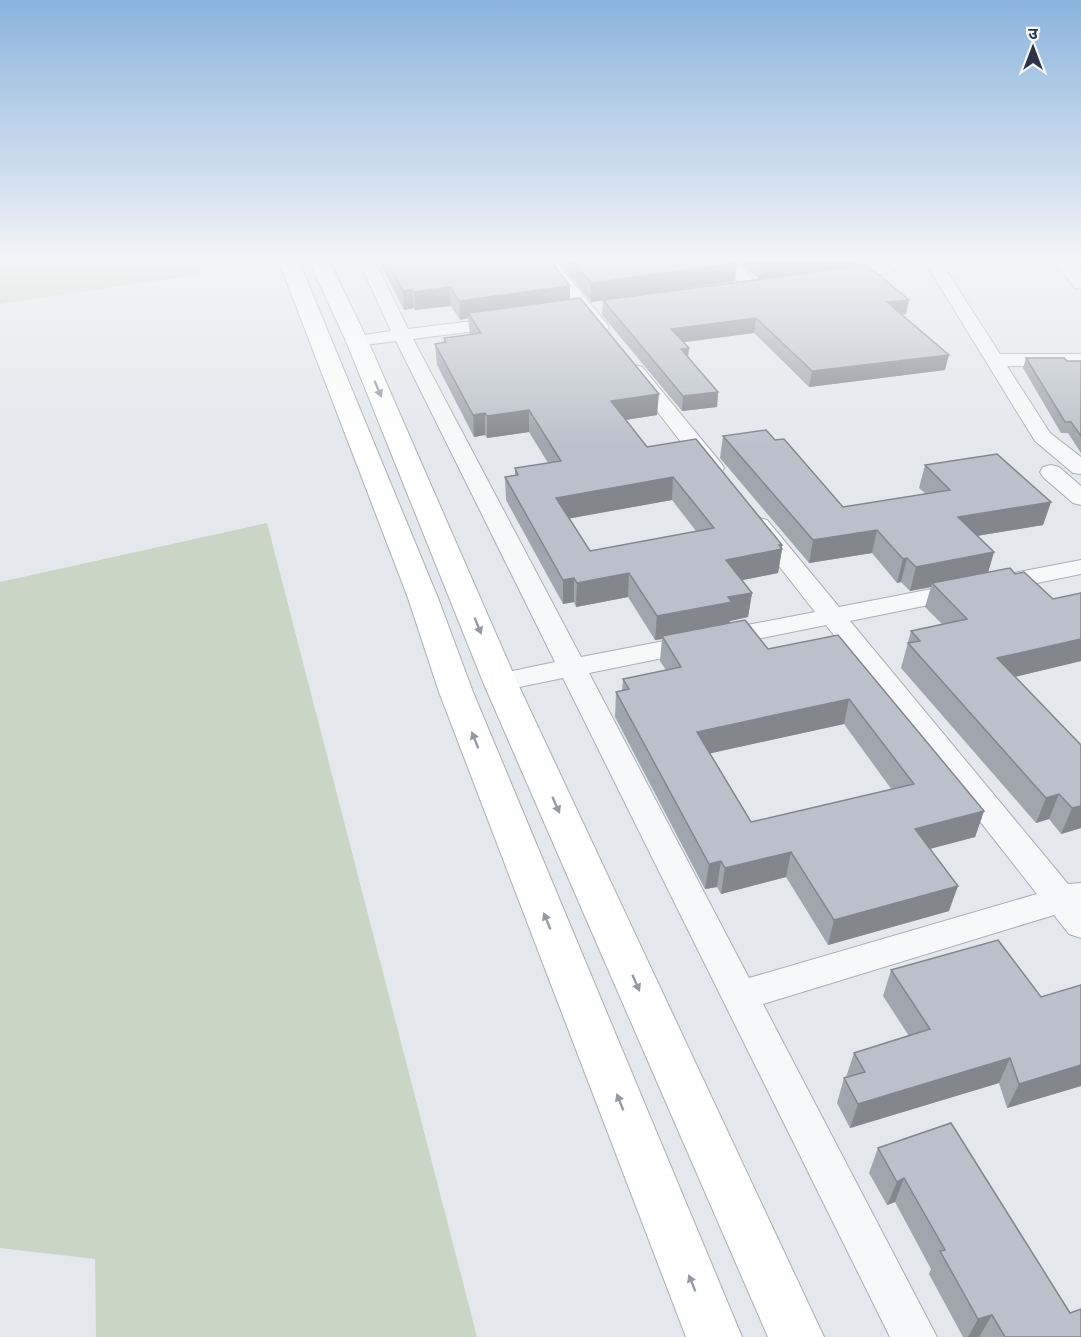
<svg xmlns="http://www.w3.org/2000/svg" width="1081" height="1337" font-family="'Alegreya Sans','Noto Sans Devanagari',sans-serif">
<style>
.green{fill:#c9d6c5}
.lines{fill:none;stroke-linecap:round;stroke-linejoin:round}
.street-casing{stroke:#a9aeb7;stroke-width:2}
.secondary-casing{stroke:#a9aeb7;stroke-width:2}
.street{fill:#f7f8fa;fill-rule:evenodd}
.secondary{fill:#fff;fill-rule:evenodd}
.wall{fill:#a1a5ae;fill-rule:evenodd}
.shaded-wall{fill:#83868d}
.building{fill:#bbc0ca;stroke:#83868d;stroke-width:1.5;fill-rule:evenodd}
.oneway{fill:#959aa2}
</style>
<rect width="100%" height="100%" fill="#e4e7ec"/>
<g class="green">
<path d="M0 259H199L203 274 0 304Z"/>
<path d="M267 523 477 1337H96L95 1259 0 1248V582Z"/>
</g>
<g class="lines">
<defs>
<g id="street">
<path d="M358 259H374L408 329 505 317 511 318 514 322 511 326 505 327 413 339 581 657 815 612 747 525 751 520 759 518 767 520 839 607 1081 560V574L850 621 1068 884 1081 883V938L1069 934 1054 915 763 1004 937 1337H890L563 678 500 691 490 688 486 682 490 676 555 662 396 341 357 346 351 345 348 341 351 337 391 331ZM826 625 1037 894 749 978 589 673Z"/>
<path d="M537 259H554L606 323 609 327 606 331H594Z"/>
<path d="M713 259H731L764 288 756 293 750 292Z"/>
<path d="M883 259H899V267L891 272 837 281 829 276 837 271 883 263Z"/>
<path d="M923 259H939L1000 354H1081V366H1007L1050 433 1081 457V474L1073 473 1035 441Z"/>
<path d="M1053 259H1070L1081 273V289L1075 288Z"/>
<path d="M635 365 642 367 721 463 724 468 721 473 713 474 705 473 626 371 628 367Z"/>
<path d="M1051 465 1059 467 1081 486V505L1073 503 1043 477 1040 472 1043 467Z"/>
</g>
<g id="secondary">
<path d="M278 259H298L438 598 473 692 742 1337H686L439 692 408 598Z"/>
<path d="M308 259H328L368 341 517 682 824 1337H768L483 682 346 341Z"/>
</g>
</defs>
<use href="#street" class="street-casing"/>
<use href="#secondary" class="secondary-casing"/>
<use href="#street" class="street"/>
<use href="#secondary" class="secondary"/>
</g>
<g class="wall">
<path d="M378 259H549L570 286V299L657 415 626 420 647 447 782 545 781 548 782 549 778 573 742 580 752 593 748 617 730 621 729 623 768 649 838 635 984 811 975 837 929 849 949 911 828 945 786 877 721 894 717 887 705 889 615 717 616 692 622 691 623 679 666 670 660 661 662 639 655 640 628 597 576 607 574 602 563 604 506 500 505 477 515 475V468L548 463 529 432 487 438 485 435 474 437 437 365 435 344 444 343V338L470 335 468 318 460 320 451 306 415 310 414 308 404 310ZM672 500 696 531 590 551 569 518ZM844 724 892 790 751 822 710 753Z"/>
<path d="M557 259H732L737 263 735 281 591 302Z"/>
<path d="M735 259H861L860 265 759 279Z"/>
<path d="M603 300 906 314 902 315 945 370 809 387 754 333 683 342 689 348 688 357 718 392 717 407 682 411 602 315Z"/>
<path d="M1026 358 1067 361H1081V453L1068 433H1061L1023 368Z"/>
<path d="M723 436 775 440 843 507 926 494 919 488 925 465 1051 502 1043 525 977 536 994 552 988 572 1015 574 1053 599 1081 593V661L1015 677 1081 745V828L1061 834 1049 819 1036 823 901 668 911 631 942 624 925 607 931 587 910 591 901 582 897 583 872 553 809 563 720 458Z"/>
<path d="M891 970 1041 997 1081 985V1086L1007 1108 999 1083 850 1128 837 1103 844 1078 846 1077 854 1053 909 1036 883 996Z"/>
<path d="M878 1148 1070 1313 1081 1337H963L929 1274 931 1269 895 1202 887 1205 869 1173Z"/>
</g>
<g class="shaded-wall">
<path d="M771 259H861L860 265 759 279 761 261Z"/>
<path d="M737 263 735 281 591 302V283Z"/>
<path d="M570 286V304L468 313V318L460 320 459 301Z"/>
<path d="M450 287 451 306 415 310 414 292Z"/>
<path d="M412 290 414 308 404 310 403 291Z"/>
<path d="M909 300 906 314 884 316 887 302Z"/>
<path d="M756 318 754 333 670 344 671 329Z"/>
<path d="M689 348 687 363 681 349Z"/>
<path d="M949 355 945 370 809 387 812 371Z"/>
<path d="M718 392 717 407 682 411 683 396Z"/>
<path d="M659 394 657 415 610 422 611 401Z"/>
<path d="M529 410V432L487 438V416Z"/>
<path d="M485 413V435L474 437 473 415Z"/>
<path d="M673 477 672 500 556 521V498Z"/>
<path d="M1051 502 1043 525 952 540 958 517Z"/>
<path d="M877 530 872 553 809 563 813 540Z"/>
<path d="M782 545 781 549H782L778 573 723 584 726 560Z"/>
<path d="M994 552 987 576 932 583 931 587 910 591 916 567Z"/>
<path d="M907 558 901 582 897 583 903 559Z"/>
<path d="M629 573 628 597 576 607 577 583Z"/>
<path d="M574 578V602L563 604V580Z"/>
<path d="M752 593 748 617 730 621 729 626 662 636V639L655 640 657 616 728 597Z"/>
<path d="M1081 639V661L989 683 997 658Z"/>
<path d="M849 699 844 724 694 757 697 732Z"/>
<path d="M1059 794 1049 819 1036 823 1046 798Z"/>
<path d="M1081 806V828L1061 834 1072 808Z"/>
<path d="M984 811 975 837 907 855 915 829Z"/>
<path d="M791 852 786 877 721 894 725 868Z"/>
<path d="M721 861 717 887 705 889 709 864Z"/>
<path d="M958 886 949 911 828 945 834 920Z"/>
<path d="M1010 1058 999 1083 850 1128 858 1104Z"/>
<path d="M1081 1065V1086L1007 1108 1019 1084Z"/>
<path d="M904 1178 895 1202 887 1205 897 1182Z"/>
<path d="M992 1315 979 1337H968L978 1319Z"/>
</g>
<g class="building">
<path d="M386 259H549L570 286 459 301 450 287 414 292 412 290 403 291Z"/>
<path d="M572 259H732L737 263 591 283Z"/>
<path d="M867 265 909 300 887 302 949 355 812 371 756 318 671 329 689 348 681 349 718 392 683 396 603 300Z"/>
<path d="M580 298 659 394 611 401 647 447 696 439 782 545H779L782 549 726 560 752 593 728 597 732 602 657 616 629 573 577 583 574 578 563 580 505 477 518 475 515 468 561 461 529 410 487 416 485 413 473 415 435 344 446 342 444 338 481 333 468 313ZM673 477 714 528 590 551 556 498Z"/>
<path d="M1026 358H1064L1067 361H1081V436L1071 422H1065Z"/>
<path d="M766 430 775 440 784 439 843 507 950 490 925 465 997 454 1051 502 958 517 994 552 916 567 907 558 903 559 877 530 813 540 723 436Z"/>
<path d="M1010 568 1015 574 1024 572 1053 599 1081 593V639L997 658 1081 745V806L1072 808 1059 794 1046 798 908 643 920 641 911 631 967 619 932 583Z"/>
<path d="M745 620 768 649 838 635 984 811 915 829 958 886 834 920 791 852 725 868 721 861 709 864 616 692 629 689 623 679 681 667 662 636ZM849 699 914 784 751 822 697 732Z"/>
<path d="M998 940 1041 997 1081 985V1065L1019 1084 1010 1058 858 1104 844 1078 865 1072 854 1053 930 1029 891 970Z"/>
<path d="M951 1123 1070 1313 1081 1309V1337H1005L992 1315 978 1319 940 1251 945 1250 904 1178 897 1182 878 1148Z"/>
</g>
<defs><path id="oneway-solid" d="M-6-.8H1V-3.2L6.5 0L1 3.2V.8H-6Z" transform="scale(1.5)"/></defs>
<g class="oneway">
<use href="#oneway-solid" transform="translate(378 389) rotate(67)"/>
<use href="#oneway-solid" transform="translate(478 626) rotate(68)"/>
<use href="#oneway-solid" transform="translate(475 740) rotate(-112)"/>
<use href="#oneway-solid" transform="translate(556 805) rotate(66)"/>
<use href="#oneway-solid" transform="translate(547 921) rotate(-112)"/>
<use href="#oneway-solid" transform="translate(636 983) rotate(66)"/>
<use href="#oneway-solid" transform="translate(620 1102) rotate(-112)"/>
<use href="#oneway-solid" transform="translate(692 1283) rotate(-112)"/>
</g>
<linearGradient id="sky" x2="0" y2="1"><stop stop-color="#8bb4dd"/><stop offset="0.58" stop-color="#f3f4f6"/><stop offset="1" stop-color="#f3f4f6" stop-opacity="0"/></linearGradient>
<rect width="1081" height="447" fill="url(#sky)"/>
<g transform="translate(1033 48)" stroke="#f4f6f9" stroke-width="4.5" paint-order="stroke">
<path d="M0-4.5L10 22L0 15L-10 22Z" fill="#2b3445"/>
<text y="-9" font-size="16" font-weight="bold" text-anchor="middle" fill="#2b3445">उ</text>
</g>
</svg>
